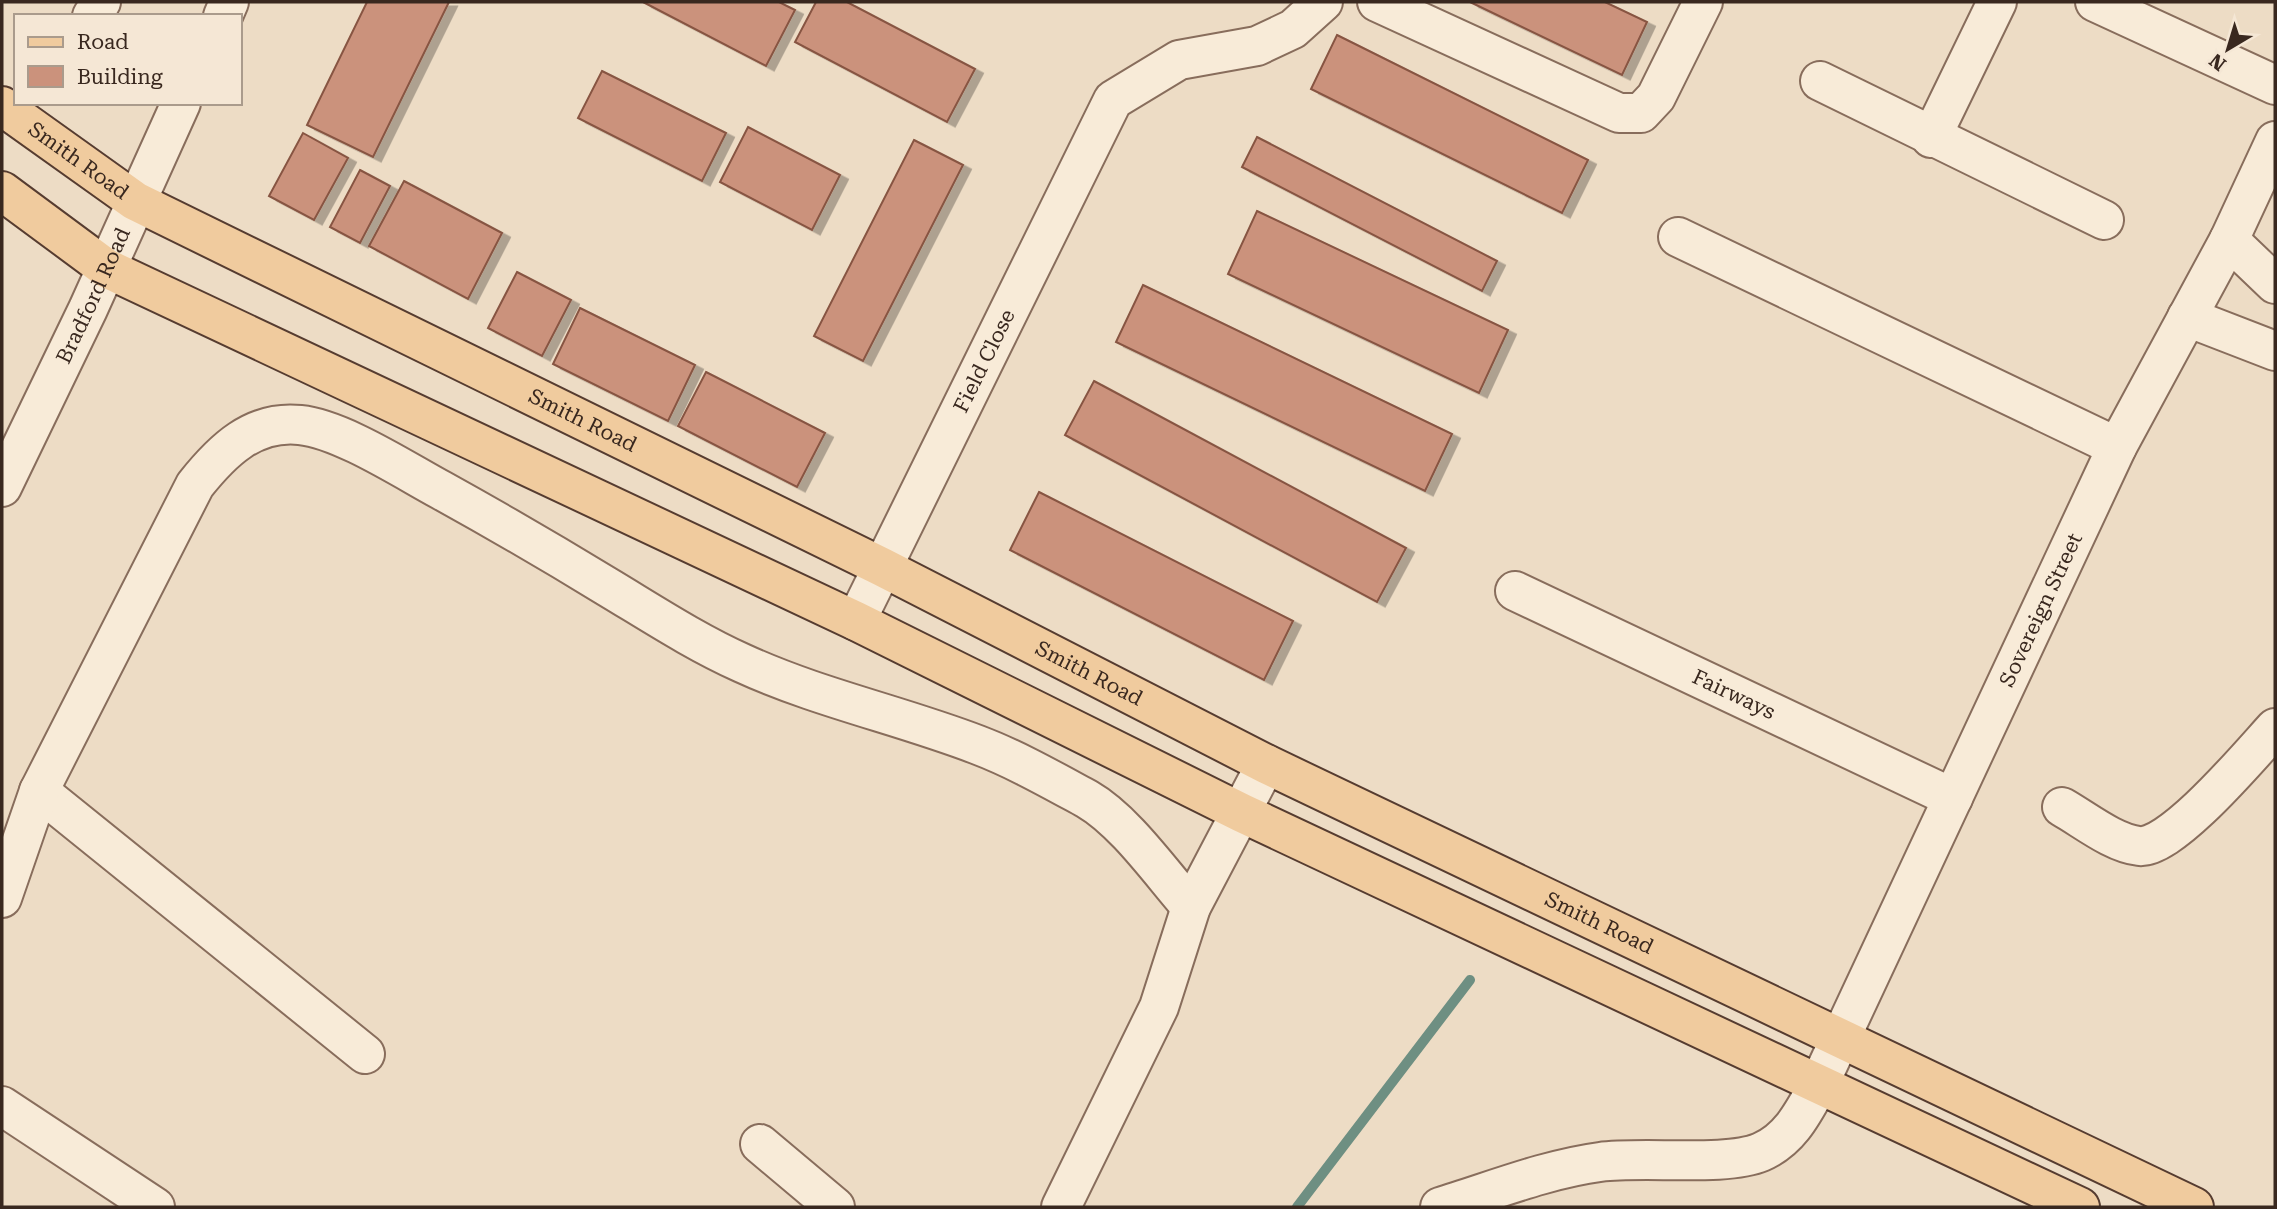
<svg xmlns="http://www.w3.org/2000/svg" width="2277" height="1209" font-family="'Roboto Serif',serif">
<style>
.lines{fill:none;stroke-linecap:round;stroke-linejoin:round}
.stream{stroke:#6e8f82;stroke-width:10}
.building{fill:#cb927c;stroke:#875442;stroke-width:2;filter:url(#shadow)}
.minor-casing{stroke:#886d5c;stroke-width:42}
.major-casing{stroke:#563c30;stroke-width:42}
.minor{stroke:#f8ebd8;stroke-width:38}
.major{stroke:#f0cb9e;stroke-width:38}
.labels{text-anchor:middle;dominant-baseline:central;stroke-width:6;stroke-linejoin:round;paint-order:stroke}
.street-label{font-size:21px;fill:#39281f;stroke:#f5e7d5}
</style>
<defs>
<filter id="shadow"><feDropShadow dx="8" dy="4.5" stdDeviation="0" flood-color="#0004"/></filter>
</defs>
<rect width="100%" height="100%" fill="#eddcc5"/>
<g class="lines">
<path class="stream" d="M1297 1207 1470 980"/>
</g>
<g class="building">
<path d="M367 2H449L373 157 307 125Z"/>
<path d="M643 2H779L795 10 766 66Z"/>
<path d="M816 2H847L975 69 947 122 795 42Z"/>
<path d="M1470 2H1605L1647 22 1622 75Z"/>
<path d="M1337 35 1588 160 1562 213 1311 89Z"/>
<path d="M602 71 726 133 702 181 578 118Z"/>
<path d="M748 127 840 175 812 230 720 182Z"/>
<path d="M303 133 348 158 314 220 269 196Z"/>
<path d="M1257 137 1497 261 1482 291 1242 167Z"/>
<path d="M914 140 963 165 863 361 814 336Z"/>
<path d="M360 170 390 186 360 243 330 227Z"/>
<path d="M404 181 502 233 468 299 369 246Z"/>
<path d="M1257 211 1508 330 1479 393 1228 274Z"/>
<path d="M517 272 571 300 542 356 488 328Z"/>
<path d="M1143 285 1452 434 1425 491 1116 342Z"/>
<path d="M580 308 695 365 668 421 553 364Z"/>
<path d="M706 372 825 433 797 487 678 426Z"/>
<path d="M1094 381 1406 548 1377 602 1065 435Z"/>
<path d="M1039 492 1293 621 1264 680 1010 550Z"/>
</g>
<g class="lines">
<defs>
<g id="minor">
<path d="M1377 2 1619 113H1641L1656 97 1703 2"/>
<path d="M2095 2 2275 85"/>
<path d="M92 16 101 2"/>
<path d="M223 16 229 2"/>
<path d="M1820 81 2104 220"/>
<path d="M1931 138 1997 2"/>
<path d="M1678 237 2117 447"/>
<path d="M2229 240 2275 284"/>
<path d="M2187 317 2275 351"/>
<path id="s1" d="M2 487 88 309 181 103"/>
<path id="s2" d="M1515 591 1953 798"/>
<path id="s3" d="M856 621 1113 100 1179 60 1257 46 1293 29 1323 2"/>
<path d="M39 791 365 1054"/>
<path d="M2062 807C2085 820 2113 843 2139 846 2171 850 2252 753 2275 728"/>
<path d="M2 898 39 791 195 485C222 451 253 420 300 425 341 429 404 470 441 490 497 521 552 553 606 586 651 613 695 642 742 663 818 698 900 715 978 745 1015 759 1052 780 1087 799 1125 821 1161 873 1191 907"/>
<path d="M2 1106 155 1207"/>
<path d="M760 1144 835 1207"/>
<path d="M1061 1207 1159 1007 1191 907 1266 764"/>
<path id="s4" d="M1440 1207C1492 1191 1547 1169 1600 1162 1643 1156 1726 1167 1761 1152 1791 1139 1804 1111 1819 1084L2117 447 2229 240 2275 141"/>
</g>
<g id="major">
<path id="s5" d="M2 106 135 201 882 567 1266 764 2194 1207"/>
<path d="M2 191 106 268 856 621 1242 813 2080 1207"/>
</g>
</defs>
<use href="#minor" class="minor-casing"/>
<use href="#major" class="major-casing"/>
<use href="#minor" class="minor"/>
<use href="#major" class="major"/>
</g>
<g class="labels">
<g class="street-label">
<text stroke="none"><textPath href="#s5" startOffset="94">Smith Road</textPath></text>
<text stroke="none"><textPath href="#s1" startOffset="212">Bradford Road</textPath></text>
<text stroke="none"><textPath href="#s3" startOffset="290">Field Close</textPath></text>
<text stroke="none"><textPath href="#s5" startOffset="662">Smith Road</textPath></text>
<text stroke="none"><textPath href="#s4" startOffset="943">Sovereign Street</textPath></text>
<text stroke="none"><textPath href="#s5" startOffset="1228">Smith Road</textPath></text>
<text stroke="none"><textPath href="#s2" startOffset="242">Fairways</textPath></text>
<text stroke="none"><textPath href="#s5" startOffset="1796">Smith Road</textPath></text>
</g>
</g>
<rect width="2277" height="1209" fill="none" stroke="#39281f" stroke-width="7"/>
<rect x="14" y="14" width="228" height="91" fill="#f5e7d5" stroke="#aa9b8c" stroke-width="2"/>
<rect x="28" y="37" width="35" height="10" fill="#f0cb9e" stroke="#aa9b8c" stroke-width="2"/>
<text x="77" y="49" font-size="21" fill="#39281f">Road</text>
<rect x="28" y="66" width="35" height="21" fill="#cb927c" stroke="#aa9b8c" stroke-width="2"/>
<text x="77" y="84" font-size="21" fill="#39281f">Building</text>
<g transform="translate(2228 49) rotate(218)" stroke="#f5e7d5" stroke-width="5" paint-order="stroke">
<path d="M0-5L12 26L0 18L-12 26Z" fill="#39281f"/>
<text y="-10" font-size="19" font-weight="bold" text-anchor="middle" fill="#39281f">N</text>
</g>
</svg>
